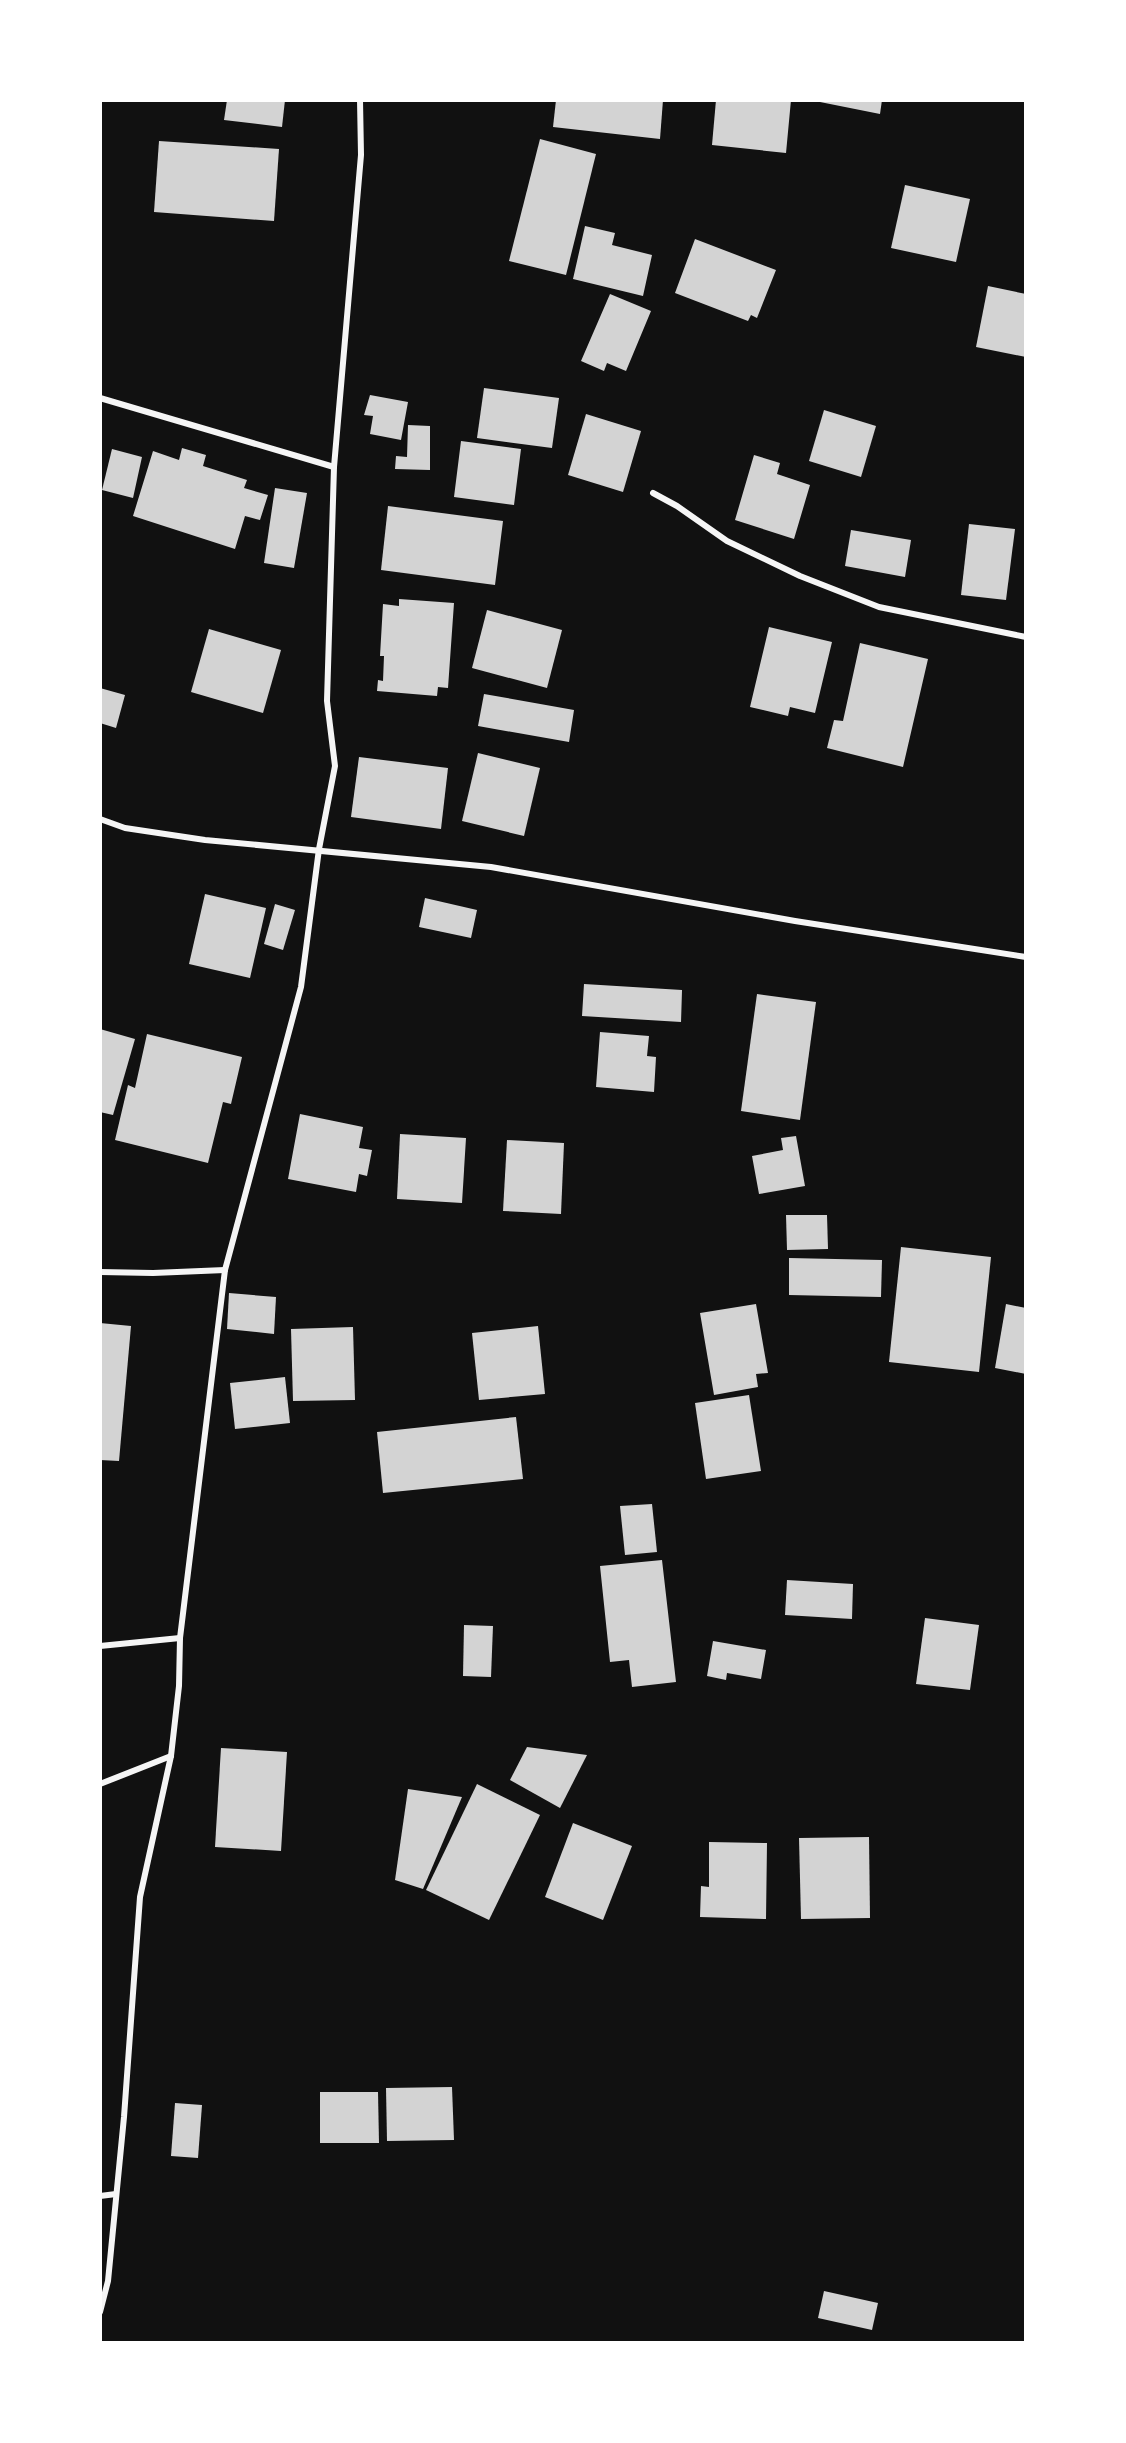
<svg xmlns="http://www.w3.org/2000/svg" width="1126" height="2443" font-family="'Varela Round',sans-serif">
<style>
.building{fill:#d3d3d3}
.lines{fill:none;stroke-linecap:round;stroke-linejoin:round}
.minor{stroke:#f5f5f5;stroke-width:6}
</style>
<rect width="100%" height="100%" fill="#111"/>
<g class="building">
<path d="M227 100H285L282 127 224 120Z"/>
<path d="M556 100H663L660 139 553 127Z"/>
<path d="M716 100H791L786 153 712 145Z"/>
<path d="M810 100H882L880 114Z"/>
<path d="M540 139 596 154 566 275 509 261Z"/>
<path d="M159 141 279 149 274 221 154 212Z"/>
<path d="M905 185 970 199 956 262 891 248Z"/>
<path d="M585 226 615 233 612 245 652 255 643 296 573 279Z"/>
<path d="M695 239 776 270 757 318 751 315 748 321 675 293Z"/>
<path d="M988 286 1026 294V357L976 347Z"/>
<path d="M610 294 651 311 626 371 607 363 604 371 581 361Z"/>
<path d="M484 388 559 398 552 448 477 438Z"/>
<path d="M370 395 408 402 401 440 370 434 373 416 364 415Z"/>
<path d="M824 410 876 426 861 477 809 461Z"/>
<path d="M586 414 641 431 623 492 568 475Z"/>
<path d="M408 425 430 426V470L395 469 396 456 407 457Z"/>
<path d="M461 441 521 449 514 505 454 497Z"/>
<path d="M182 448 206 455 203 466 247 480 244 488 268 495 260 520 245 516 235 549 133 516 153 451 179 460Z"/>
<path d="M112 449 142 457 133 498 102 490Z"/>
<path d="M754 455 780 463 777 474 810 485 794 539 735 520Z"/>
<path d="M275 488 307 493 294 568 264 563Z"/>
<path d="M388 506 503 521 495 585 381 570Z"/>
<path d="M969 524 1015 529 1006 600 961 595Z"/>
<path d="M851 530 911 540 905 577 845 566Z"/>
<path d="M399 599 454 603 448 688 438 687 437 696 377 691 378 680 383 681 384 656H380L383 604 399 606Z"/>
<path d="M487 610 562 630 547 688 472 668Z"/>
<path d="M769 627 832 642 815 713 790 707 788 716 750 707Z"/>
<path d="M209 629 281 650 263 713 191 692Z"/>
<path d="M860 643 928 659 903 767 827 748 834 720 843 721Z"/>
<path d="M100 688 125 695 116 728 100 723Z"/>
<path d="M484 694 574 710 569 742 478 726Z"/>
<path d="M478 753 540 768 524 836 462 821Z"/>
<path d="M359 757 448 768 441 829 351 817Z"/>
<path d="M205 894 266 908 250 978 189 964Z"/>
<path d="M425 898 477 910 471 938 419 927Z"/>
<path d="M275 904 295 910 283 950 264 944Z"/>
<path d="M584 984 682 990 681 1022 582 1016Z"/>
<path d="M757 994 816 1002 800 1120 741 1111Z"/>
<path d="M100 1029 135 1039 113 1115 100 1112Z"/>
<path d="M600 1032 649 1036 647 1056 656 1057 654 1092 596 1087Z"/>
<path d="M147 1034 242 1057 231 1104 223 1102 208 1163 115 1140 128 1085 135 1088Z"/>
<path d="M300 1114 363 1127 359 1148 372 1150 367 1176 359 1174 356 1192 288 1179Z"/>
<path d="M400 1134 466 1138 462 1203 397 1199Z"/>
<path d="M796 1136 805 1186 759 1194 752 1156 783 1150 781 1138Z"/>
<path d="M507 1140 564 1143 561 1214 503 1211Z"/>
<path d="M786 1215H827L828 1249 787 1250Z"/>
<path d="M901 1247 991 1257 979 1372 889 1362Z"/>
<path d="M789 1258 882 1260 881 1297 789 1295Z"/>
<path d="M229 1293 276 1297 274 1334 227 1329Z"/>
<path d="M756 1304 768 1373 756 1374 758 1387 714 1395 700 1313Z"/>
<path d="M1006 1304 1026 1308V1374L995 1368Z"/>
<path d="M100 1323 131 1326 119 1461 100 1460Z"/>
<path d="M538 1326 545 1394 479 1400 472 1333Z"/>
<path d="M353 1327 355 1400 293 1401 291 1329Z"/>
<path d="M285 1377 290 1423 235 1429 230 1383Z"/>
<path d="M749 1395 761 1471 706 1479 695 1403Z"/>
<path d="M516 1417 523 1479 383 1493 377 1432Z"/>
<path d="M652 1504 657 1552 625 1555 620 1506Z"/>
<path d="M662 1560 676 1682 632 1687 629 1660 610 1662 600 1566Z"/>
<path d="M787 1580 853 1584 852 1619 785 1615Z"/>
<path d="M925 1618 979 1625 970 1690 916 1684Z"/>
<path d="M464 1625 493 1626 491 1677 463 1676Z"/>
<path d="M713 1641 766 1650 761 1679 727 1673 726 1680 707 1676Z"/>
<path d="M527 1747 587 1755 560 1808 510 1780Z"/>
<path d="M221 1748 287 1752 281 1851 215 1847Z"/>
<path d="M477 1784 540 1815 489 1920 426 1890Z"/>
<path d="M408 1789 462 1797 423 1889 395 1880Z"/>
<path d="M573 1823 632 1846 603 1920 545 1897Z"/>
<path d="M869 1837 870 1918 801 1919 799 1838Z"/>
<path d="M709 1842 767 1843 766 1919 700 1917 701 1886 709 1887Z"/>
<path d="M452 2087 454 2140 387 2141 386 2088Z"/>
<path d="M320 2092H378L379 2143H320Z"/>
<path d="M175 2103 202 2105 198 2158 171 2156Z"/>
<path d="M824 2291 878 2303 872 2330 818 2318Z"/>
</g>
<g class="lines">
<g class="minor">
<path d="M100 398 334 467"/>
<path d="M653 493 677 506 727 541 800 576 879 607 1026 637"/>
<path d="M100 819 125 828 205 840 491 867 795 921 1026 957"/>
<path d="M100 1272 153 1273 225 1270"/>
<path d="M100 1646 180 1638"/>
<path d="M100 1784 171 1756"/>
<path d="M100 2196 116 2194"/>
<path d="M100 2312 108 2281 124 2117 140 1897 171 1756 179 1686 180 1638 225 1270 301 987 319 849 335 766 327 701 334 467 361 155 360 100"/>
</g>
</g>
<rect width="1126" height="2443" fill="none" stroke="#ffffff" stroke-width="204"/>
</svg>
